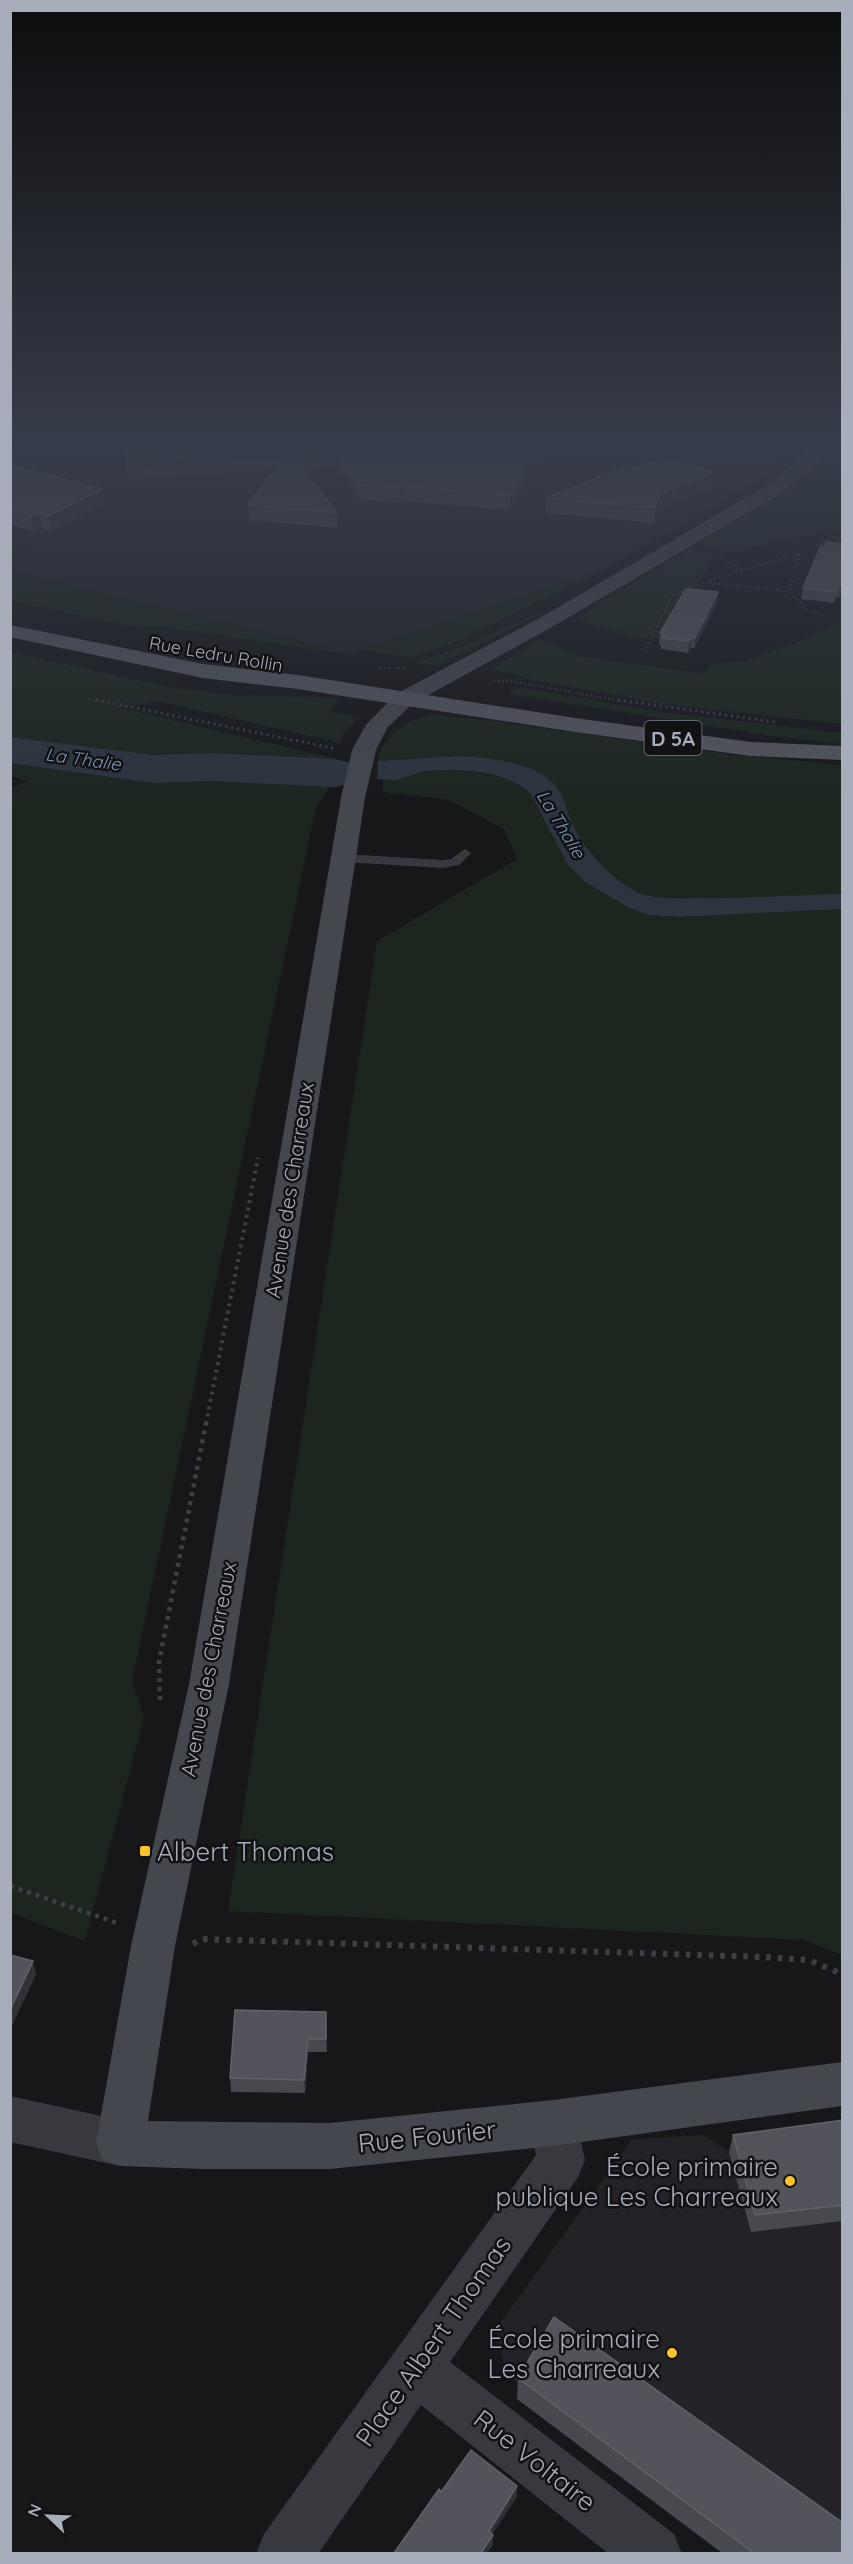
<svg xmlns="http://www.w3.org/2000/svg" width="853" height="2564" font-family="Quicksand,sans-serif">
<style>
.built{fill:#232327}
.green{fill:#1c251e}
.water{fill:#2c353f}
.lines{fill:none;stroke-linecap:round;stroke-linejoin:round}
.river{fill:#2c353f;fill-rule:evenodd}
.path-far4{stroke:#3e3f46;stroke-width:2;stroke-dasharray:1.5 3;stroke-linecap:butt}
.path-far3{stroke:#3e3f46;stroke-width:3;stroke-dasharray:2 4;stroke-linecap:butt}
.path-far2{stroke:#3e3f46;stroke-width:4;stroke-dasharray:3 4.5;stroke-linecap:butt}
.path-far1{stroke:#3e3f46;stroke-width:4.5;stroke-dasharray:4 5;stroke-linecap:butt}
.path{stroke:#3e3f46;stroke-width:6;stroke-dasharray:4.5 7;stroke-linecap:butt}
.lane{fill:#38383f;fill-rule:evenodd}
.street{fill:#38383f;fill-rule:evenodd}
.secondary{fill:#45474f;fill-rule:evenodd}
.primary{fill:#53555e;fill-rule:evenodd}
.wall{fill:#48494f}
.shaded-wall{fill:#303135}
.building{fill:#53545b;stroke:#60626a;stroke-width:1.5}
.poi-dot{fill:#ffc32a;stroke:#121215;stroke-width:2}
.labels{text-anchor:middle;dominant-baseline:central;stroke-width:5;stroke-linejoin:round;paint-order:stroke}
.far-street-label{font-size:18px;fill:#a8adbb;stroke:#121215}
.far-water-label{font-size:18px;font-style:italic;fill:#7c99b9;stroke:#121215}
.shield{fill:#121215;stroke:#7b7e89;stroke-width:1.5}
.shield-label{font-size:20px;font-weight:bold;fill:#a8adbb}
.street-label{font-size:21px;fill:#a8adbb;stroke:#121215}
.near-poi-label{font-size:26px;fill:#a8adbb;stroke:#121215;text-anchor:end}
.near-street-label{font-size:26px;fill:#a8adbb;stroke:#121215}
</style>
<rect width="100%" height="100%" fill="#17171a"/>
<g class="built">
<path d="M728 446H741L766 453 773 450 784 452 773 471 608 568 352 654 11 571V459L98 480 309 469 352 473 401 465 514 453 531 448 555 471 629 464Z"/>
<path d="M704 2135 729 2152 842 2136V2553H723L517 2399 524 2387 507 2376 496 2329 632 2139Z"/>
</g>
<g class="green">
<path d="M142 446H174L169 458 179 465H148L143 463Z"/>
<path d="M180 446H384L388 456 302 459 295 453 192 459 193 464H185L175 457Z"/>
<path d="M842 459V527L723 554 697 545 812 473 819 461Z"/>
<path d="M11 534 44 543 11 560Z"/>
<path d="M692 548 716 557 717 561 710 563 662 639 634 636 574 619Z"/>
<path d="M608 568 463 639 411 658 364 650Z"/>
<path d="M11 571 352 654 365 657 160 626 141 628 11 601Z"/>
<path d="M539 612 543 613 437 666 414 663 470 644Z"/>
<path d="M842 621V724L662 704 523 678 518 674 489 670 541 639 577 656 706 674 711 665 749 660 798 642Z"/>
<path d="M10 652 174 688 235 695 341 698 329 712 360 717 343 733 341 743 157 701 121 708 337 759 336 766 232 761 155 763 110 758 11 740Z"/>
<path d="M515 687 661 712 842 733V744L771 736 510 694Z"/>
<path d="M433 715 494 721 727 754 842 765V894C793 896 742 899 693 898 677 897 658 899 643 894 613 885 587 852 573 825 566 812 565 795 554 784 515 746 427 758 378 761 383 733 407 720 433 715Z"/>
<path d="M11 758 115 775 195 772 334 780 316 808 132 1681 144 1718 85 1941 11 1913 10 788 27 782 11 776Z"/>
<path d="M436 770C468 771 506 771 531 794L569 865 585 882 629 908 648 915 680 917 842 909V1955L804 1940 228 1911 377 941 517 859 504 829 448 800 383 792V779C401 780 418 773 436 770Z"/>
</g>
<path class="water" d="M456 756C486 757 533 761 555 785 564 795 567 811 572 823 582 847 613 881 637 892 653 899 674 898 691 898 742 899 792 895 842 894V909L680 917 648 915 629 908 585 882 568 865 531 794C506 770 459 768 427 771 418 773 409 776 400 779 393 781 384 779 377 779L378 761Z"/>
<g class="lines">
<path class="river" d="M10 737 153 755 211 753 335 759 351 763 358 773 351 783 335 787 211 781 153 783 10 763Z"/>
<g class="path-far4">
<path d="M10 450 34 451"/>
<path d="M713 554 744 570"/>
<path d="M799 554 789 591 806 609 827 617"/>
<path d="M709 583 789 591"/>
<path d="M645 652 673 595 724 576 799 554 834 537 842 538"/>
<path d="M380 668H406"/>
<path d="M493 681H511L626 702"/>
<path d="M89 699 104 702"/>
</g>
<g class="path-far3">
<path d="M96 700 333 748"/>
<path d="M618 700 776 722"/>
</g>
<path class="path-far2" d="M206 1424 258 1158"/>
<g class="path-far1">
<path d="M160 1700 159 1662 206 1423"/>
<path d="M10 1886 117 1923"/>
</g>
<path class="path" d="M193 1944 201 1939 763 1957 809 1960 842 1974"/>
<path class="lane" d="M465 849 471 853 459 865 444 868 343 862 337 858 343 854 444 860 451 859Z"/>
<g class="street">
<path d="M125 446H143L145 466 386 454 392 455 395 459 392 463 386 464 136 478 129 476 127 472Z"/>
<path d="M468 446H531L528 450 522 451 464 457 458 456 455 452 458 448Z"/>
<path d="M10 2096 120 2120 137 2126 144 2143 137 2160 120 2166 10 2142Z"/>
<path d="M553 2100 570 2107 577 2123 585 2160 578 2177 450 2362 674 2534 682 2554H609L421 2405 318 2554H256L264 2534 536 2155 529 2123 536 2107Z"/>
</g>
<path class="secondary" d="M807 446H825L820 460 785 491 552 627 412 704 387 728 376 750 365 798 229 1684 175 1946 148 2121 330 2123 553 2100 842 2062V2106L553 2146 330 2169H203L120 2166 103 2160 96 2143 131 1946 189 1684 341 798 352 750 366 725 396 694 538 619 771 483 805 454Z"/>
<path class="primary" d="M10 625 203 664 298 675 575 718 751 742 842 746V760L751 756 575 732 298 689 203 678 10 637Z"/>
</g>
<g class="wall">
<path d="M327 446H507L525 469V483L510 510 402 501 401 503 358 499 340 469V455L396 452 448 447 332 455Z"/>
<path d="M10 465 102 489 103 504 51 531 41 528 34 531 10 525Z"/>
<path d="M637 468 713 472 712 487 659 509 654 523 545 513 546 498Z"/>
<path d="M248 505 337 513 338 528 249 520Z"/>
<path d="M843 544V587L839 598 836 597 834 603 801 599 803 588 824 547Z"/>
<path d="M717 603 694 648H691L688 653 661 649V645H659L660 633Z"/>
<path d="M326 2012 327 2052H308L305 2093 231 2092 230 2078Z"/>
<path d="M843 2120V2221L751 2232 729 2152 733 2135Z"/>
<path d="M518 2378 843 2553H722L517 2399Z"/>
</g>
<g class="shaded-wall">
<path d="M525 469V483L510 510V496Z"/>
<path d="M713 472 712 487 659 509 654 523 655 508 660 494Z"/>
<path d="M402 486V501L401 503V488Z"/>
<path d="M102 489 103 504 51 531 49 516Z"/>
<path d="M39 513 41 528 34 531 32 516Z"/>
<path d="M843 580V587L839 598 840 586Z"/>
<path d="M718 592 717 603 694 648 695 637Z"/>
<path d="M692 637 691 648 688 653 689 641Z"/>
<path d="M33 1961 36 1975 10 2030V2010Z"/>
<path d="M326 2012 327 2026V2052L326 2039Z"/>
<path d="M308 2039V2052L305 2093 304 2080Z"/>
<path d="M517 2486V2497L488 2541 489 2531Z"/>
<path d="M493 2535V2545L487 2553H481Z"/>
</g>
<g class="building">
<path d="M455 446H507L525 469 510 496 402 486 401 488 358 485 340 455 396 452Z"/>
<path d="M294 457 337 513 248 505 283 458Z"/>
<path d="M665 457 713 472 660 494 655 508 546 498 628 465 637 468Z"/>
<path d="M10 465 102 489 49 516 39 513 32 516 10 510Z"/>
<path d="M826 542 843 544V580L840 586H837L835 592 803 588 821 546 824 547Z"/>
<path d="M686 589 718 592 695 637H692L689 641 662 638 664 634 660 633Z"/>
<path d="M10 1955 33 1961 10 2010Z"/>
<path d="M235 2010 326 2012V2039H308L304 2080 230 2078Z"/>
<path d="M843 2120V2205L755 2215 733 2135Z"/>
<path d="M554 2317 843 2523V2553H754L518 2378Z"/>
<path d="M471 2450 517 2486 489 2531 493 2535 481 2553H394L439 2489 441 2492Z"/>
</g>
<linearGradient id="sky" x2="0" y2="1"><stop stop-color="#0d0d0e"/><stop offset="0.55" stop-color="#363c49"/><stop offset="1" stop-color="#363c49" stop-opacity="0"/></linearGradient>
<rect width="853" height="805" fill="url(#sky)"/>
<g class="poi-dot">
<rect x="139" y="1845" width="12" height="12" rx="3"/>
<circle cx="790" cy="2181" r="6"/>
<circle cx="672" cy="2353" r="6"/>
</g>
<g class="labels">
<g class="far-street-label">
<text transform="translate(216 654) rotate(10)">Rue Ledru Rollin</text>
</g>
<g class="far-water-label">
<text transform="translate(83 759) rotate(8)">La Thalie</text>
<text transform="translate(561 824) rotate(59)">La Thalie</text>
</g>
<rect class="shield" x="644.5" y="721" width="57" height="34" rx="4.5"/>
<g class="shield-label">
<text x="673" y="738">D 5A</text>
</g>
<g class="street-label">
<text transform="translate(289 1190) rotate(-81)">Avenue des Charreaux</text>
<text transform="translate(208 1669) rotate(-79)">Avenue des Charreaux</text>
</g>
<g class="near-poi-label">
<text x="157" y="1851" text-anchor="start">Albert Thomas</text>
<text x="778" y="2166">École primaire<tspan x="778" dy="30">publique Les Charreaux</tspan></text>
<text x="660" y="2338">École primaire<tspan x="660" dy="30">Les Charreaux</tspan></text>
</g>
<g class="near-street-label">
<text transform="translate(427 2136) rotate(-6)">Rue Fourier</text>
<text transform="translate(433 2341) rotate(-55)">Place Albert Thomas</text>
<text transform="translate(535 2460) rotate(38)">Rue Voltaire</text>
</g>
</g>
<rect width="853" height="2564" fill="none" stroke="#a8adbb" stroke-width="24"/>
<g transform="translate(48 2516) rotate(293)" stroke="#121215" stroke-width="4.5" paint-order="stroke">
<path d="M0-4.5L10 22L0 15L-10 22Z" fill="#a8adbb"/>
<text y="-9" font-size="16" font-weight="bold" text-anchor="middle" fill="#a8adbb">N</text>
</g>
</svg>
